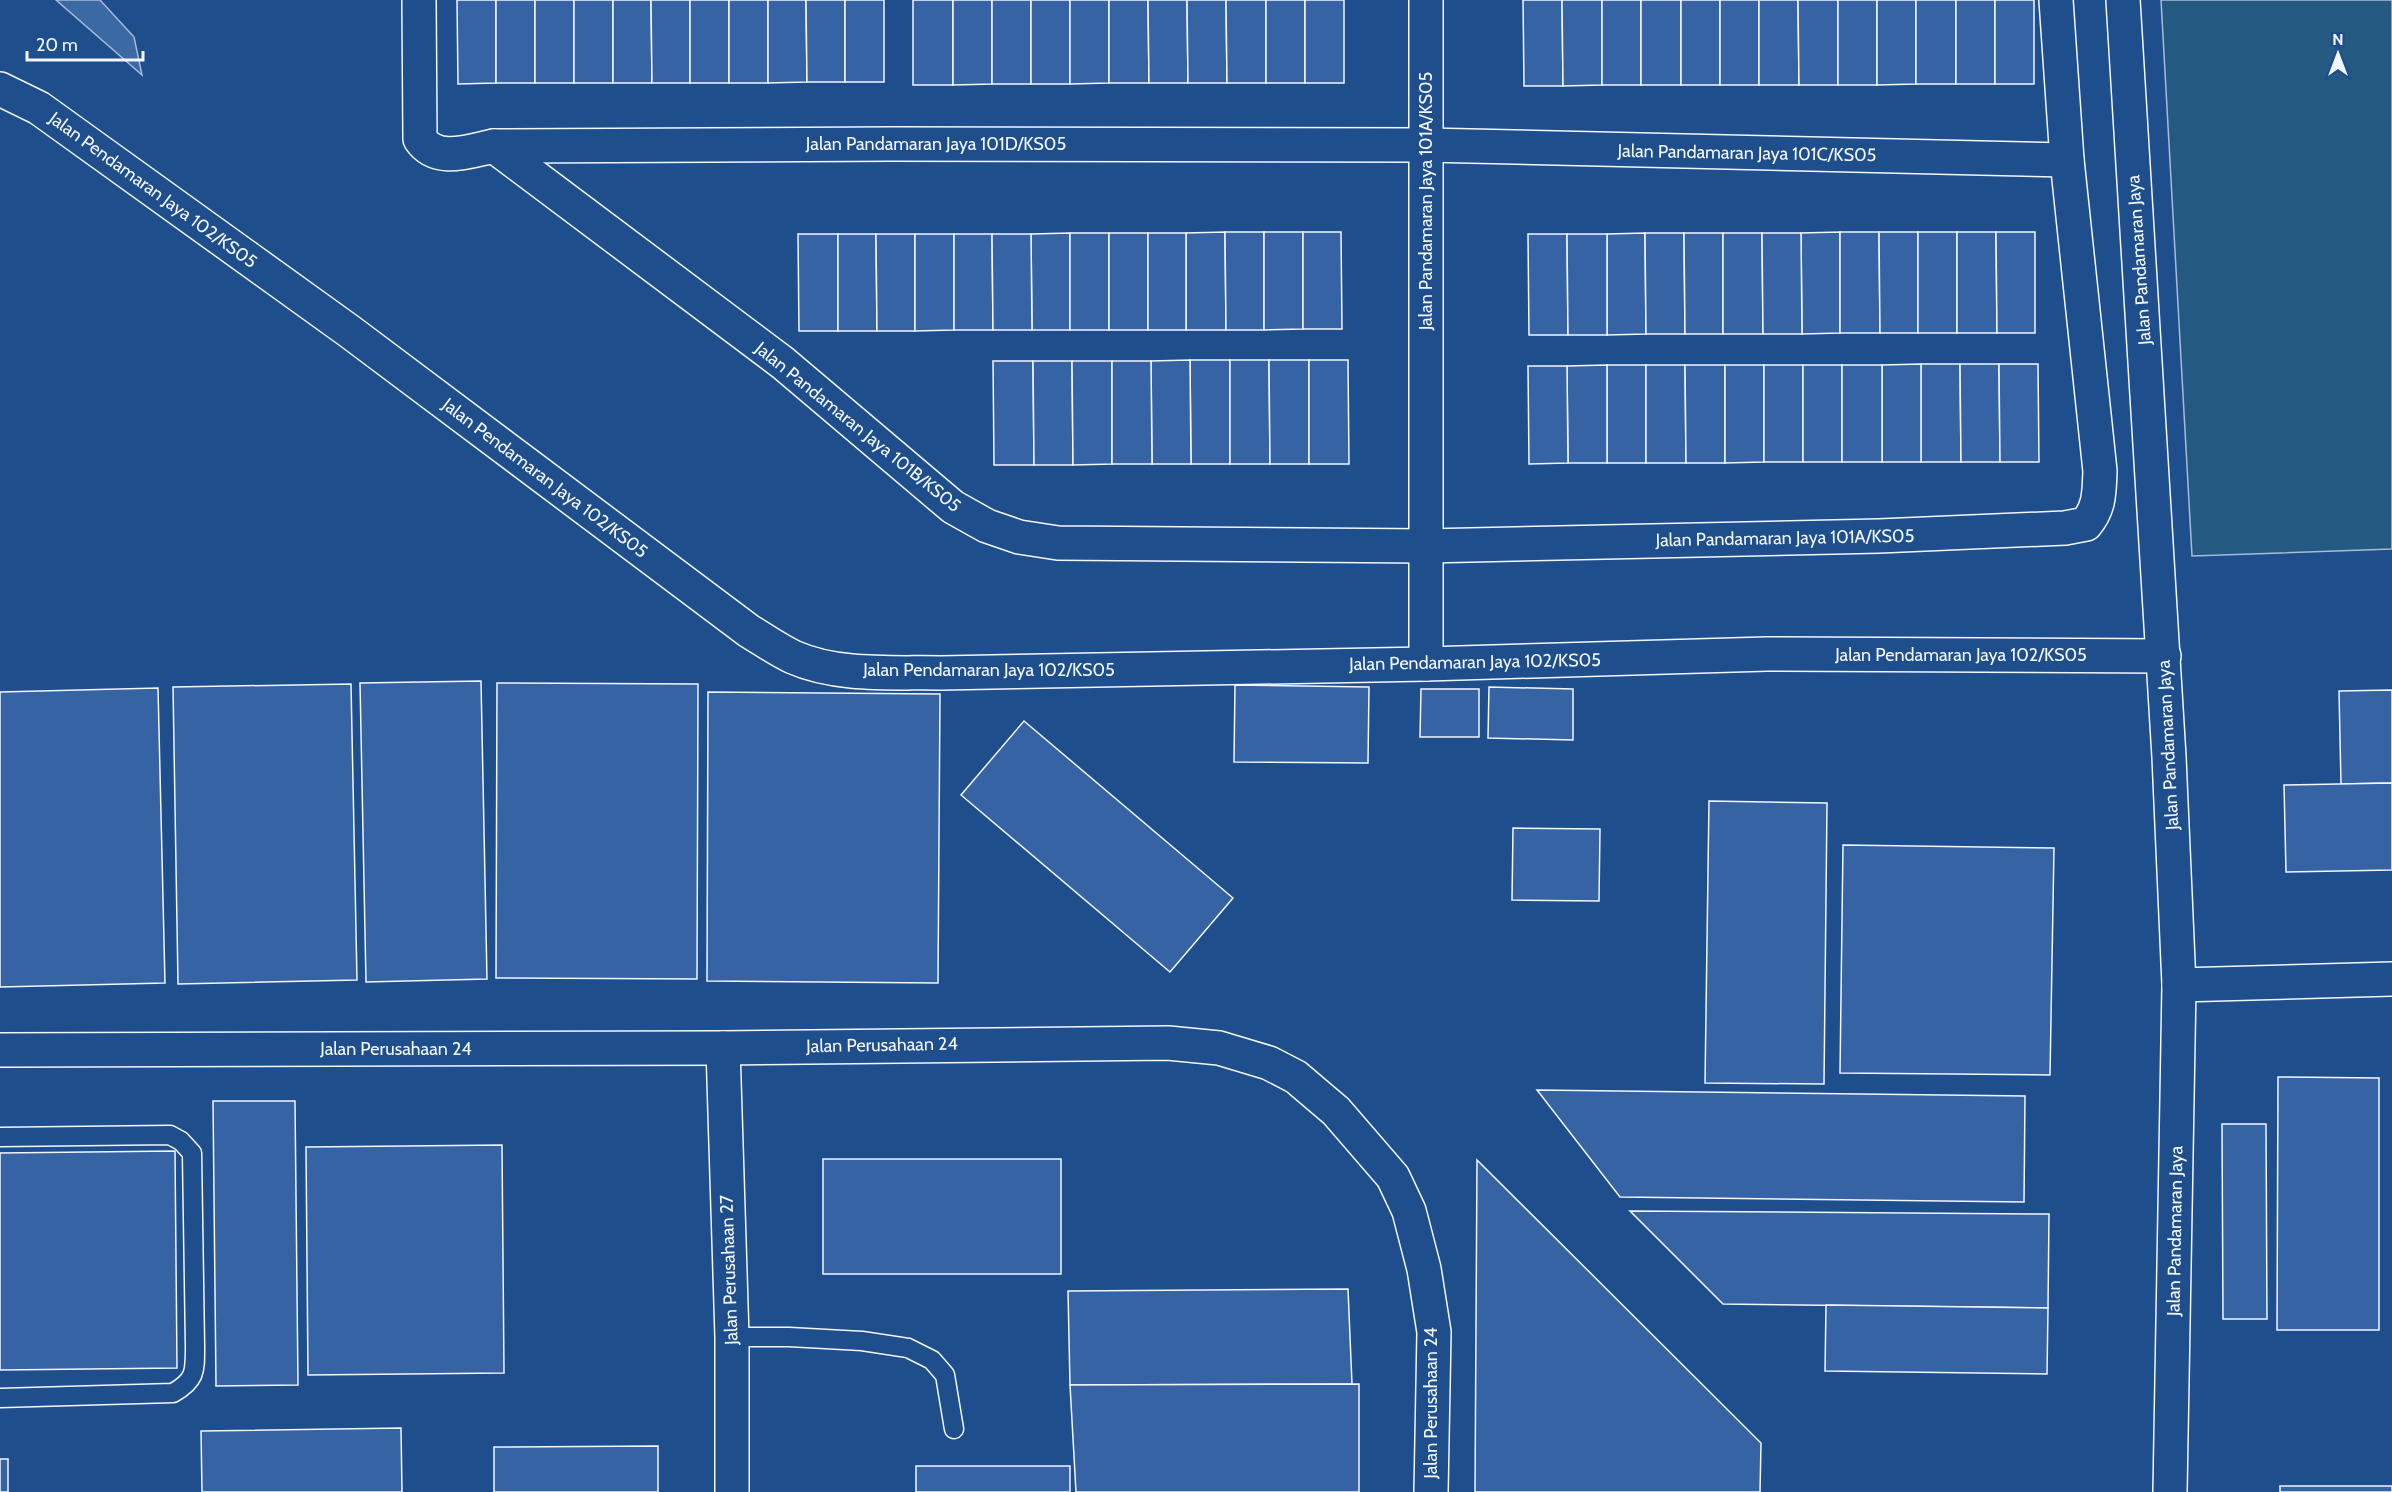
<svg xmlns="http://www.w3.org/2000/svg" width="2392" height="1492" font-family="Cabin,sans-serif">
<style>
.green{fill:#245a82;stroke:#a8bbd7;stroke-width:1.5}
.water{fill:#3b69a3;stroke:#a8bbd7;stroke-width:1.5}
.building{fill:#3563a3;stroke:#f2f6ff;stroke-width:1.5}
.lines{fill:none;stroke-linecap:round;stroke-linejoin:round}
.service-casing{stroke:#f2f6ff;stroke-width:21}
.minor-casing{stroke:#f2f6ff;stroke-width:36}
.tertiary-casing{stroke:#f2f6ff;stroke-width:36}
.service{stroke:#1f4e8c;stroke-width:18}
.minor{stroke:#1f4e8c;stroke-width:33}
.tertiary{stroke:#1f4e8c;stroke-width:33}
.labels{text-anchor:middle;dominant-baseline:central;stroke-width:4.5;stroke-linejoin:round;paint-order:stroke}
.street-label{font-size:18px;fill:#f2f6ff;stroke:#1f4e8c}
</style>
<rect width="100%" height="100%" fill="#1f4e8c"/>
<path class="green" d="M2161 0H2392V549L2192 556Z"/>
<path class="water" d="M56 0H100L134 37 142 75Z"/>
<g class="building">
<path d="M457 0H496V83L458 84Z"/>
<rect x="496" y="0" width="39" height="83"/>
<rect x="535" y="0" width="39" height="83"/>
<rect x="574" y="0" width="39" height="83"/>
<path d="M613 0H651L652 83H613Z"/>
<path d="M651 0H690V83H652Z"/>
<rect x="690" y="0" width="39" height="83"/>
<rect x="729" y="0" width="39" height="83"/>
<path d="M768 0H806L807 82 768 83Z"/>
<path d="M806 0H845V82H807Z"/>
<rect x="845" y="0" width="39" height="82"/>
<rect x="913" y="0" width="40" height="85"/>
<path d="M953 0H992V84L953 85Z"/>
<rect x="992" y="0" width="39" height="84"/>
<rect x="1031" y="0" width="39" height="84"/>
<path d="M1070 0H1109V83L1070 84Z"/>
<path d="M1109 0H1148L1149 83H1109Z"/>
<path d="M1148 0H1187L1188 83H1149Z"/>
<path d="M1187 0H1226L1227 83H1188Z"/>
<path d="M1226 0H1266V83H1227Z"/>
<rect x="1266" y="0" width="39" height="83"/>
<rect x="1305" y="0" width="39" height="83"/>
<path d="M1523 0H1562L1563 86H1524Z"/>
<path d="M1562 0H1602V85L1563 86Z"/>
<rect x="1602" y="0" width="39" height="85"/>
<rect x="1641" y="0" width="40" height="85"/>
<rect x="1681" y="0" width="39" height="85"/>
<rect x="1720" y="0" width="39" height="85"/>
<path d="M1759 0H1798L1799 85H1759Z"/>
<path d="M1798 0H1838V85H1799Z"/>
<rect x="1838" y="0" width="39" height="85"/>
<path d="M1877 0H1916V84L1877 85Z"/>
<rect x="1916" y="0" width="40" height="84"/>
<rect x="1956" y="0" width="39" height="84"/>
<rect x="1995" y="0" width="39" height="84"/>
<path d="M1225 232 1226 330H1186V233Z"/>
<path d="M1225 232H1264V330H1226Z"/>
<path d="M1264 232H1303V329L1264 330Z"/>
<path d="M1303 232H1341L1342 329H1303Z"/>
<path d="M1840 232V333L1802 334 1801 233Z"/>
<path d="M1840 232H1879L1880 333H1840Z"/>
<path d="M1879 232H1918V333H1880Z"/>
<rect x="1918" y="232" width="39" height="101"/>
<path d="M1957 232H1996L1997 333H1957Z"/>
<path d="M1996 232H2035V333H1997Z"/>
<path d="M1070 233V330H1032L1031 234Z"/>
<rect x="1070" y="233" width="39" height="97"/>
<rect x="1109" y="233" width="39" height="97"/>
<rect x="1148" y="233" width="38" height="97"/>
<path d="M1645 233 1646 334 1607 335V234Z"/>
<path d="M1645 233H1684L1685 334H1646Z"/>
<path d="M1684 233H1723V334H1685Z"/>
<path d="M1723 233H1762L1763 334H1723Z"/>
<path d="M1762 233H1801L1802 334H1763Z"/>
<path d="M798 234H838V331H799Z"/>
<path d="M838 234H876L877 331H838Z"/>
<path d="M876 234H915V331H877Z"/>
<path d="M915 234H954V330L915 331Z"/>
<path d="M954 234H992L993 330H954Z"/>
<path d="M992 234H1031L1032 330H993Z"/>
<path d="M1528 234H1567L1568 335H1529Z"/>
<path d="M1567 234H1607V335H1568Z"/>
<path d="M1190 360H1230V464H1191Z"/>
<path d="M1190 360 1191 464H1152L1151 361Z"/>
<path d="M1230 360H1269L1270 464H1230Z"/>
<path d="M1269 360H1309V464H1270Z"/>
<path d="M1309 360H1348L1349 464H1309Z"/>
<path d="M993 361H1033L1034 465H994Z"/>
<path d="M1033 361H1072L1073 465H1034Z"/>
<path d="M1072 361H1112V464L1073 465Z"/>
<path d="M1112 361H1151L1152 464H1112Z"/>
<path d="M1921 364H1960L1961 462H1921Z"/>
<path d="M1921 364V462H1882V365Z"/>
<path d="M1960 364H1999L2000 462H1961Z"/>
<path d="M1999 364H2038L2039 462H2000Z"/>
<rect x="1607" y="365" width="39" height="98"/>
<path d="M1607 365V463H1568L1567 366Z"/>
<path d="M1646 365H1685L1686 463H1646Z"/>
<path d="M1685 365H1725V463H1686Z"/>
<path d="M1725 365H1764V462L1725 463Z"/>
<rect x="1764" y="365" width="39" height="97"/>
<rect x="1803" y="365" width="39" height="97"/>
<rect x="1842" y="365" width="40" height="97"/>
<path d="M1528 366H1567L1568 463 1529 464Z"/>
<path d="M481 681 487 979 366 982 360 683Z"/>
<path d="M497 683 698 684 697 979 496 978Z"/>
<path d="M351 684 357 980 178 984 173 687Z"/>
<path d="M1235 685 1369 687 1368 763 1234 762Z"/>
<path d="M1489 687 1573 689V740L1488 738Z"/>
<path d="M158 688 165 983 0 987V692Z"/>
<path d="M1421 689H1479V737H1420Z"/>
<path d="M2392 690V783L2341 784 2339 691Z"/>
<path d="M708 692 940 694 938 983 707 981Z"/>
<path d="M1024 721 1233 898 1170 972 961 795Z"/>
<path d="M2392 783V870L2286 872 2284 785Z"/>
<path d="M1709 801 1827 803 1824 1084 1705 1083Z"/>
<path d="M1513 828 1600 829 1599 901 1512 900Z"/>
<path d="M1843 845 2054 848 2050 1075 1840 1073Z"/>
<path d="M2278 1077 2379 1078V1330H2277Z"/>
<path d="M1537 1090 2025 1096 2024 1202 1620 1197Z"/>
<path d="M213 1101H295L298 1385 216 1386Z"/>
<path d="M2222 1124H2266L2267 1319H2223Z"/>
<path d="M502 1145 504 1373 308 1375 306 1147Z"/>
<path d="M175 1151 177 1368 0 1370V1153Z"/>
<rect x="823" y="1159" width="238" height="115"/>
<path d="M1477 1160 1761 1443 1760 1492H1475Z"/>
<path d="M1630 1211 2049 1214 2048 1308 1723 1304Z"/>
<path d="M1348 1289 1352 1384 1070 1385 1068 1291Z"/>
<path d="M1826 1305 2048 1308 2047 1374 1825 1371Z"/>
<path d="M1359 1384V1492H1076L1070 1385Z"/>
<path d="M401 1428 402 1492H202L201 1431Z"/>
<path d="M658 1446V1492H494V1447Z"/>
<rect x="0" y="1459" width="8" height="33"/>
<rect x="916" y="1466" width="154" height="26"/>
<rect x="2280" y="1486" width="112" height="6"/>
</g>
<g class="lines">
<defs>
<g id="service">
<path d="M0 1137 170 1135 181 1141 192 1153 195 1346C195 1371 196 1380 173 1393L0 1398"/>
<path d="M732 1337H789L862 1341 908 1348 932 1360 945 1375 954 1429"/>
</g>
<g id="minor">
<path d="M419 0 420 139C437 164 469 151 494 146L891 144 1426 145 2067 160"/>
<path d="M1426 0V664"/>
<path d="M0 89 39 108 349 331 749 631C764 640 778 650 793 657 838 677 894 672 941 673L1426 664 1767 654 2164 656"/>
<path d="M494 146 783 363 953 507 987 526 1019 537 1058 543 1426 546 1879 536 2065 528 2086 524C2100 507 2099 492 2100 471L2067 160 2056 0"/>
<path d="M723 1048 732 1337V1492"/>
<path d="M0 1050 723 1048 1168 1043 1219 1048 1269 1063 1296 1077 1336 1111 1393 1177 1409 1211 1424 1269 1434 1332 1431 1492"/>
<path d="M2170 1492 2179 985"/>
</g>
<path id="tertiary" d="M2123 0 2169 757 2179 985 2392 979"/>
</defs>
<use href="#service" class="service-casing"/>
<use href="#minor" class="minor-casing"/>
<use href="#tertiary" class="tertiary-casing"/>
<use href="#service" class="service"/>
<use href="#minor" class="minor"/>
<use href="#tertiary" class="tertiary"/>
</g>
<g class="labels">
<g class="street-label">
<text x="936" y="144">Jalan Pandamaran Jaya 101D/KS05</text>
<text transform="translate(1747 153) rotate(1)">Jalan Pandamaran Jaya 101C/KS05</text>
<text transform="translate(153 190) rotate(36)">Jalan Pendamaran Jaya 102/KS05</text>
<text transform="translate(1426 201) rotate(-90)">Jalan Pandamaran Jaya 101A/KS05</text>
<text transform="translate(2139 260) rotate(-94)">Jalan Pandamaran Jaya</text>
<text transform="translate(858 427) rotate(39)">Jalan Pandamaran Jaya 101B/KS05</text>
<text transform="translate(545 478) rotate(37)">Jalan Pendamaran Jaya 102/KS05</text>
<text transform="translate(1785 538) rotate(-1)">Jalan Pandamaran Jaya 101A/KS05</text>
<text x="1961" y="655">Jalan Pendamaran Jaya 102/KS05</text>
<text transform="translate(1475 662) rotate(-1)">Jalan Pendamaran Jaya 102/KS05</text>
<text x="989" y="670">Jalan Pendamaran Jaya 102/KS05</text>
<text transform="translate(2168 745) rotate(-93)">Jalan Pandamaran Jaya</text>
<text transform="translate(882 1045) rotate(-1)">Jalan Perusahaan 24</text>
<text x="396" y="1049">Jalan Perusahaan 24</text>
<text transform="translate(2175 1231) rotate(-89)">Jalan Pandamaran Jaya</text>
<text transform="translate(729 1270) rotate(-92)">Jalan Perusahaan 27</text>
<text transform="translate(1431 1403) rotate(-90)">Jalan Perusahaan 24</text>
</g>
</g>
<g transform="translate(2338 54)" stroke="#1f4e8c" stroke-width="4.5" paint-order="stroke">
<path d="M0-4.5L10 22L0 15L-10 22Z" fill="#f2f6ff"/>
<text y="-9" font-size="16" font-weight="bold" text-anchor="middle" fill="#f2f6ff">N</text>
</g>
<path d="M27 51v9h116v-9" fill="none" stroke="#f2f6ff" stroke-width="3"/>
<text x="36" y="51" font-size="18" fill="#f2f6ff" stroke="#1f4e8c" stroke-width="4.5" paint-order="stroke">20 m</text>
</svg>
